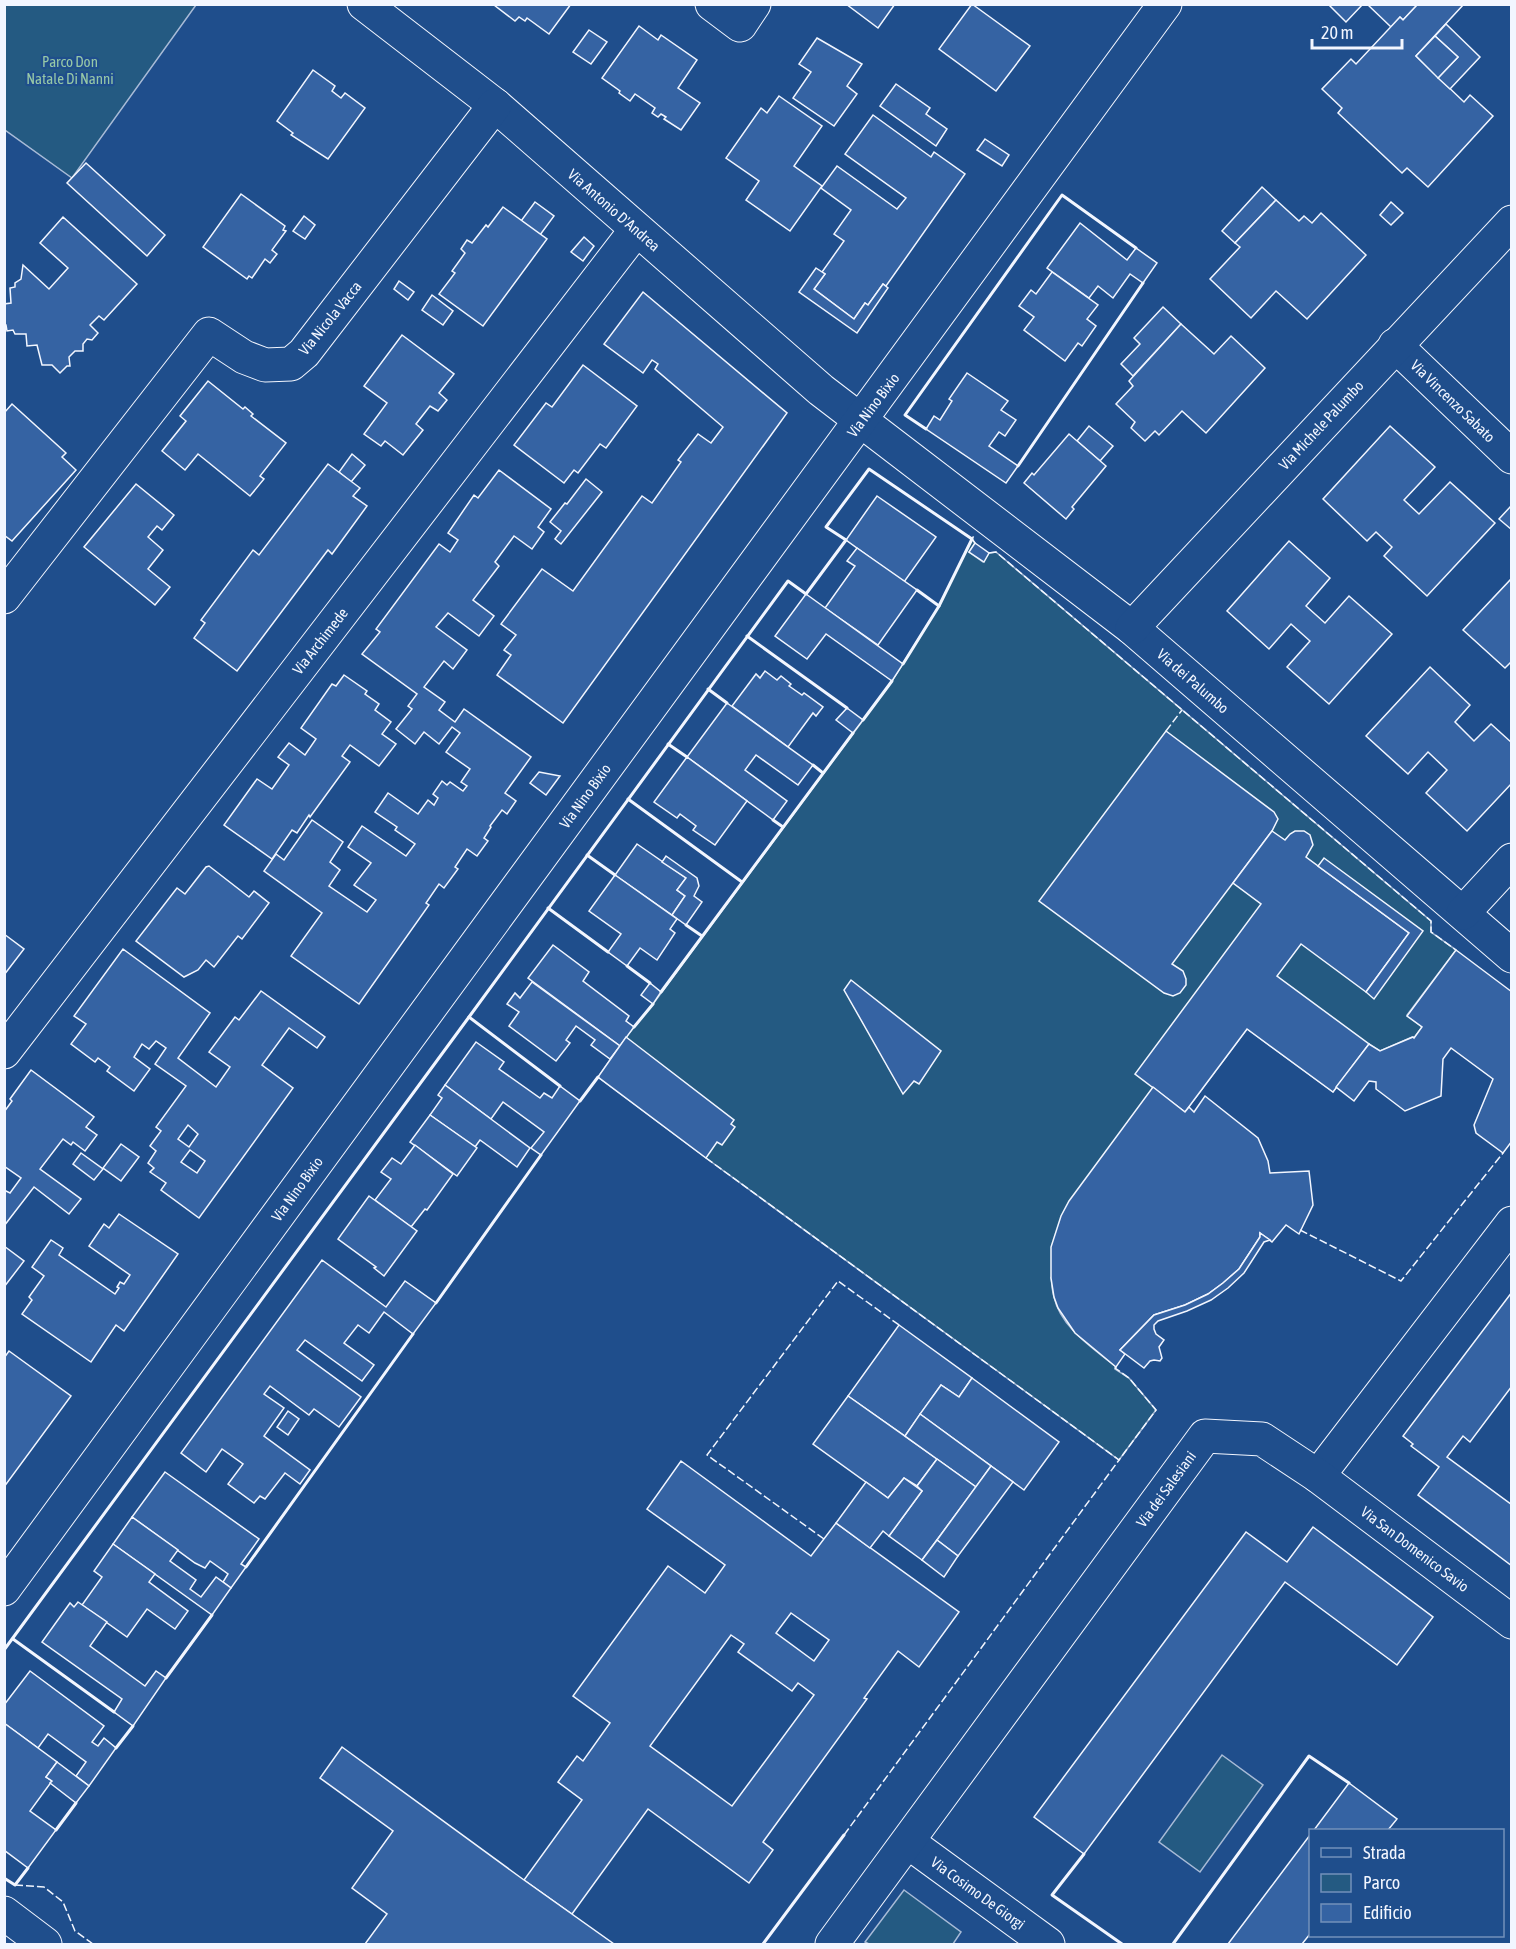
<svg xmlns="http://www.w3.org/2000/svg" width="1516" height="1949" font-family="'Asap Condensed',sans-serif">
<style>
.green{fill:#245a82;stroke:#a8bbd7;stroke-width:1.5}
.building{fill:#3563a3;stroke:#f2f6ff;stroke-width:1.5;fill-rule:evenodd}
.lines{fill:none;stroke-linecap:round;stroke-linejoin:round}
.minor-casing{stroke:#f2f6ff;stroke-width:35}
.minor{stroke:#1f4e8c;stroke-width:33}
.fence{stroke:#f2f6ff;stroke-width:1.5;stroke-dasharray:8 3;stroke-linecap:butt}
.wall{stroke:#f2f6ff;stroke-width:3}
.labels{text-anchor:middle;dominant-baseline:central;stroke-width:4.5;stroke-linejoin:round;paint-order:stroke}
.park-label{font-size:15px;fill:#97c8a6;stroke:#1f4e8c}
.street-label{font-size:15px;fill:#f2f6ff;stroke:#1f4e8c}
</style>
<rect width="100%" height="100%" fill="#1f4e8c"/>
<g class="green">
<path d="M5 5H196L72 178 5 130Z"/>
<path d="M972 539 975 543 969 552 983 562 989 553 996 552 1431 921V932L1456 950 1407 1015 1422 1027 1414 1038 1412 1037 1380 1051 1369 1044 1333 1092 1247 1029 1185 1112 1153 1088 1051 1278C1052 1284 1052 1291 1054 1297 1061 1328 1093 1348 1116 1367L1115 1369 1129 1378 1156 1410 1119 1460 706 1158 598 1077 626 1037 653 1004 892 681 939 606Z"/>
<path d="M1222 1755 1263 1785 1200 1872 1159 1842Z"/>
<path d="M904 1890 961 1932 953 1944H869L865 1942Z"/>
</g>
<g class="building">
<path d="M571 4 549 34 527 18 525 21 519 17 515 21 494 5Z"/>
<path d="M846 4H895L878 28Z"/>
<path d="M972 4 1030 46 996 91 939 49Z"/>
<path d="M1328 4H1363L1346 22Z"/>
<path d="M1367 4H1418L1403 20 1400 17 1391 27Z"/>
<path d="M1418 4H1464L1416 56 1464 102 1470 95 1493 116 1428 187 1407 168 1402 173 1338 113 1342 108 1322 89 1351 59 1356 64 1400 17 1403 20Z"/>
<path d="M1446 24 1480 57 1450 89 1438 78 1458 57 1435 36Z"/>
<path d="M639 26 658 40 661 35 697 60 678 88 700 103 681 130 664 119 666 117 661 114 658 117 652 113 655 108 635 94 630 101 619 93 620 91 602 78Z"/>
<path d="M589 30 607 42 591 64 573 52Z"/>
<path d="M1435 36 1458 57 1438 78 1416 56Z"/>
<path d="M817 38 862 64 847 86 857 94 834 126 793 98 811 72 799 64Z"/>
<path d="M313 70 335 86 332 91 341 98 345 93 365 108 328 159 291 135 293 133 277 121Z"/>
<path d="M896 84 930 108 926 114 947 129 936 146 880 106Z"/>
<path d="M779 96 822 126 794 166 822 186 790 231 746 200 759 181 726 158 761 108 767 113Z"/>
<path d="M873 115 931 157 934 152 965 174 886 286 883 284 868 305 865 303 854 319 814 289 825 274 822 272 844 241 834 234 851 210 821 188 837 166 897 209 906 198 845 154Z"/>
<path d="M985 139 1009 155 1002 166 977 150Z"/>
<path d="M86 163 165 235 147 256 67 183Z"/>
<path d="M1262 187 1276 200 1235 243 1222 231Z"/>
<path d="M241 194 285 226 283 230 286 231 272 250 277 254 270 263 265 259 252 278 249 276 247 279 203 247Z"/>
<path d="M1276 200 1299 221 1304 216 1312 223 1321 213 1366 255 1307 319 1276 291 1251 318 1210 279 1240 247 1235 243Z"/>
<path d="M535 202 554 216 540 235 521 221Z"/>
<path d="M1391 202 1403 213 1391 225 1380 215Z"/>
<path d="M503 207 547 239 483 326 439 294 455 273 452 271 465 253 461 249 467 240 472 243 486 225 488 227Z"/>
<path d="M304 216 315 225 305 239 293 231Z"/>
<path d="M63 217 137 284 104 320 99 316 90 325 98 333 92 340 87 339 83 344V351H75L69 357 70 366H67L60 373 52 365H42L37 345 27 346 26 334H15L13 330 7 331 6 325H4V304L11 303 10 288 15 287V283L21 279 23 265 49 289 68 268 40 243Z"/>
<path d="M1080 223 1127 260 1136 248 1157 263 1143 283 1130 274 1113 298 1098 286 1089 298 1047 268Z"/>
<path d="M584 237 594 246 583 261 571 252Z"/>
<path d="M816 268 825 274 814 289 854 319 865 303 868 305 883 284 888 288 857 333 799 292Z"/>
<path d="M1052 272 1098 305 1087 319 1096 326 1082 346 1078 343 1065 361 1024 330 1034 317 1019 306 1031 290 1036 294Z"/>
<path d="M399 281 414 292 408 300 394 289Z"/>
<path d="M643 292 787 413 563 723 497 675 511 655 504 650 516 635 501 624 542 569 573 591 642 496 652 503 681 462 678 460 698 434 711 443 723 427 655 369 658 364 652 360 643 373 604 344Z"/>
<path d="M432 295 453 311 443 325 422 310Z"/>
<path d="M1163 307 1181 324 1133 376 1121 364 1140 344 1134 338Z"/>
<path d="M1181 324 1214 354 1231 336 1265 368 1206 433 1182 411 1159 435 1155 431 1145 441 1131 428 1135 422 1116 404 1133 386 1129 381Z"/>
<path d="M402 335 454 374 439 393 447 400 438 411 430 406 416 424 423 430 403 455 385 441 381 446 364 434 387 403 364 386Z"/>
<path d="M583 365 637 406 606 448 600 444 578 473 574 470 564 483 514 445 546 403 552 407Z"/>
<path d="M967 373 1008 401 1001 410 1016 420 1005 436 999 432 989 446 1018 466 1006 483 926 429 934 416 940 420 952 401 949 399Z"/>
<path d="M208 381 243 409 245 407 253 414 251 416 286 443 260 476 264 479 250 496 198 454 185 470 162 451 186 421 180 416Z"/>
<path d="M12 404 66 453 62 457 76 470 12 541 4 535V413Z"/>
<path d="M1089 426 1113 446 1100 461 1077 441Z"/>
<path d="M1390 426 1435 467 1404 500 1419 514 1450 482 1495 523 1427 596 1384 556 1392 547 1376 532 1367 541 1323 499Z"/>
<path d="M1069 434 1106 466 1072 507 1074 509 1066 519 1024 483 1032 473 1034 475Z"/>
<path d="M352 454 365 465 351 482 339 472Z"/>
<path d="M328 464 360 488 353 496 367 506 332 554 328 550 237 671 194 638 205 623 201 620 253 550 259 555Z"/>
<path d="M499 470 551 509 538 527 544 532 532 549 514 536 495 562 499 566 473 600 494 616 479 636 448 613 436 627 467 650 453 669 444 661 424 687 445 702 439 710 455 722 464 709 531 757 505 793 516 801 507 814 502 810 490 826 491 827 484 838 488 841 477 856 467 849 455 867 458 869 444 888 439 884 426 903 429 905 359 1004 291 956 322 913 264 871 276 854 284 860 312 820 343 842 330 862 340 870 329 886 367 912 376 900 354 885 371 863 348 847 362 826 406 856 415 844 395 830 397 827 375 812 388 793 418 814 428 800 434 805 438 798 433 794 442 781 447 785 450 782 463 791 467 786 461 782 470 769 446 752 460 733 452 727 439 744 424 732 415 744 396 729 412 709 408 706 417 694 362 654 380 632 376 629 439 544 450 552 458 540 448 533 474 495 478 498Z"/>
<path d="M586 479 602 492 561 544 555 539 561 531 550 522 565 503 567 504Z"/>
<path d="M136 484 174 515 162 530 157 526 148 537 163 550 148 569 170 587 155 605 84 547Z"/>
<path d="M877 496 936 537 904 582 846 540Z"/>
<path d="M1511 506H1512V530L1499 519Z"/>
<path d="M1289 541 1330 578 1306 606 1325 623 1349 596 1392 634 1329 704 1287 667 1310 641 1291 624 1269 649 1227 611Z"/>
<path d="M975 543 989 553 984 562 969 552Z"/>
<path d="M857 548 917 590 878 645 825 608 855 566 847 561Z"/>
<path d="M1512 578V661L1505 668 1463 630Z"/>
<path d="M806 594 903 664 892 681 826 634 807 659 775 636Z"/>
<path d="M1430 667 1470 705 1455 722 1474 741 1491 724 1512 743V783L1467 831 1426 793 1447 770 1428 752 1408 774 1366 736Z"/>
<path d="M765 671 777 680 781 676 791 684 789 686 802 695 804 693 823 707 816 716 813 713 788 747 732 706 756 674 760 678Z"/>
<path d="M344 675 367 691 365 694 379 704 375 710 391 722 382 734 396 744 379 766 350 745 342 756 350 762 310 817 309 815 297 833 292 830 272 859 224 825 257 779 272 789 289 765 278 757 289 743 305 755 316 739 301 728 332 684 336 686Z"/>
<path d="M727 703 813 765 798 785 756 755 745 770 787 801 773 820 687 757Z"/>
<path d="M847 708 863 720 853 733 836 720Z"/>
<path d="M1166 731 1274 812 1278 819 1272 831 1172 964 1183 971 1186 979V985L1180 993 1173 996 1164 993 1039 901Z"/>
<path d="M687 757 747 801 715 845 693 830 696 826 680 814 677 818 654 802Z"/>
<path d="M539 772 560 776 546 795 530 783Z"/>
<path d="M1272 831 1285 840 1290 834 1295 831H1304L1310 835 1313 845 1306 857 1409 933 1366 992 1301 944 1277 976 1369 1044 1333 1092 1247 1029 1185 1112 1135 1074 1261 904 1233 883Z"/>
<path d="M637 844 686 878 677 890 685 896 672 915 615 875Z"/>
<path d="M666 856 697 878 699 886 694 896 702 902 686 925 672 915 685 896 677 890 686 878 662 862Z"/>
<path d="M1324 858 1423 931 1374 999 1366 992 1409 933 1318 866Z"/>
<path d="M209 866 249 897 254 891 269 903 242 939 238 936 214 967 206 960 198 970 184 977 136 941 177 888 185 894 206 867Z"/>
<path d="M615 875 677 919 670 929 675 933 657 960 640 948 627 966 608 952 621 934 589 911Z"/>
<path d="M4 934 24 949 4 975Z"/>
<path d="M553 945 589 972 583 981 629 1016 626 1021 634 1027 620 1046 528 978Z"/>
<path d="M123 949 210 1013 178 1058 216 1087 230 1067 209 1052 235 1017 239 1020 261 991 325 1037 317 1048 289 1028 262 1065 293 1088 199 1218 161 1190 166 1183 150 1172 154 1168 148 1163 156 1151 150 1146 161 1131 156 1127 186 1086 155 1064 166 1048 156 1041 149 1049 142 1044 134 1057 150 1069 134 1091 107 1071 110 1067 98 1058 95 1062 71 1044 86 1024 74 1016ZM188 1125 198 1134 189 1147 178 1139ZM190 1150 205 1161 197 1173 181 1162Z"/>
<path d="M1456 950 1512 992V1141L1503 1153 1476 1133 1474 1125 1493 1079 1451 1048 1443 1059 1441 1096 1405 1111 1376 1089V1082L1369 1081 1354 1101 1336 1087 1369 1044 1380 1051 1413 1037 1414 1038 1422 1027 1407 1016Z"/>
<path d="M851 980 941 1051 919 1084 914 1081 903 1094 844 990Z"/>
<path d="M532 982 620 1046 610 1059 591 1045 595 1040 576 1026 566 1040 570 1043 556 1061 509 1026 519 1012 507 1004 515 993 520 998Z"/>
<path d="M650 983 661 992 653 1004 641 995Z"/>
<path d="M626 1037 734 1120 731 1124 735 1127 722 1145 717 1142 706 1158 598 1077Z"/>
<path d="M476 1042 504 1062 499 1069 540 1098 544 1093 552 1098 560 1086 580 1101 541 1155 531 1148 544 1132 503 1102 491 1119 445 1085Z"/>
<path d="M31 1070 94 1117 86 1127 97 1135 85 1151 73 1142 71 1145 63 1139 40 1169 81 1199 69 1214 34 1187 4 1226V1190L10 1193 21 1178 4 1166V1112L12 1101 10 1099Z"/>
<path d="M445 1085 530 1148 517 1167 480 1140 475 1147 430 1115 442 1098 438 1095Z"/>
<path d="M1153 1087 1185 1112 1189 1107 1194 1112 1205 1096 1258 1138 1268 1161 1270 1173 1309 1171 1313 1205 1299 1234 1286 1225 1272 1242 1260 1233V1237L1239 1269 1223 1283 1208 1294 1185 1305 1154 1315 1120 1350 1125 1354 1116 1367 1075 1333 1058 1308 1054 1297 1051 1278V1247L1061 1216 1069 1201Z"/>
<path d="M430 1115 477 1148 457 1176 410 1142Z"/>
<path d="M121 1144 139 1157 121 1181 103 1168Z"/>
<path d="M415 1145 453 1174 427 1210 425 1209 411 1227 375 1200 391 1179 381 1172 392 1158 401 1164Z"/>
<path d="M81 1153 103 1169 94 1180 73 1164Z"/>
<path d="M369 1196 417 1231 384 1276 374 1268 376 1267 338 1239Z"/>
<path d="M119 1214 178 1254 124 1331 116 1325 91 1362 22 1314 32 1300 29 1297 44 1276 32 1267 51 1240 63 1248 59 1255 115 1294 119 1288 117 1287 120 1282 124 1284 130 1275 89 1246 104 1224 109 1228Z"/>
<path d="M1260 1233 1270 1240 1264 1242 1244 1273 1228 1288 1211 1300 1187 1311 1158 1321 1154 1325V1329L1156 1334 1164 1340 1159 1347 1162 1358 1160 1361 1154 1360 1150 1361 1144 1368 1120 1350 1154 1315 1185 1305 1208 1294 1223 1283 1239 1269 1260 1237Z"/>
<path d="M4 1246 24 1261 4 1287Z"/>
<path d="M322 1260 386 1307 405 1281 436 1303 413 1334 384 1312 369 1333 358 1325 344 1343 374 1365 362 1381 305 1340 297 1350 361 1397 339 1427 314 1409 309 1415 270 1386 264 1394 284 1408 264 1436 310 1470 300 1484 285 1473 265 1499 260 1496 254 1503 228 1484 243 1464 222 1449 206 1472 181 1453Z"/>
<path d="M1512 1292V1386L1470 1442 1463 1436 1447 1457 1512 1505V1566L1418 1495 1439 1467 1411 1446 1413 1444 1403 1436Z"/>
<path d="M899 1325 972 1378 959 1397 941 1385 905 1436 848 1396Z"/>
<path d="M9 1351 71 1396 4 1487V1358Z"/>
<path d="M972 1378 1059 1442 1024 1490 920 1414 941 1385 959 1397Z"/>
<path d="M848 1396 937 1459 917 1486 904 1478 888 1498 813 1444Z"/>
<path d="M288 1411 299 1419 288 1435 277 1427Z"/>
<path d="M920 1414 991 1466 976 1487 905 1436Z"/>
<path d="M937 1459 976 1487 922 1560 889 1536 922 1491 917 1486Z"/>
<path d="M681 1461 811 1556 836 1523 959 1612 919 1667 898 1651 864 1698 867 1699 763 1842 773 1850 749 1883 648 1809 572 1914 524 1880 582 1800 558 1782 577 1756 583 1761 610 1723 573 1696 668 1566 705 1593 725 1565 647 1509ZM791 1613 829 1640 814 1661 776 1633ZM731 1635 744 1644 738 1652 792 1691 798 1683 814 1695 732 1806 650 1746Z"/>
<path d="M991 1466 1013 1482 958 1556 937 1540Z"/>
<path d="M165 1472 259 1539 241 1564 246 1567 231 1588 223 1582 228 1574 210 1561 205 1568 195 1563 132 1517Z"/>
<path d="M904 1478 922 1491 889 1536 883 1531 870 1548 836 1523 866 1482 888 1498Z"/>
<path d="M132 1517 178 1550 170 1561 196 1580 190 1589 201 1597 216 1577 231 1588 212 1615 113 1544Z"/>
<path d="M1313 1527 1433 1617 1397 1665 1285 1582 1084 1854 1034 1817 1246 1532 1287 1562Z"/>
<path d="M937 1540 958 1556 944 1577 922 1560Z"/>
<path d="M113 1544 155 1574 149 1582 188 1611 175 1629 147 1609 127 1637 82 1605 102 1577 94 1571Z"/>
<path d="M78 1602 107 1622 90 1646 145 1686 156 1671 166 1678 133 1726 114 1712 122 1699 42 1642 70 1603 74 1607Z"/>
<path d="M30 1671 104 1726 92 1742 98 1746 104 1738 116 1748 89 1786 76 1776 86 1762 48 1734 38 1748 4 1723V1705Z"/>
<path d="M4 1723 57 1762 46 1777 52 1781 30 1811 56 1830 28 1868 4 1850Z"/>
<path d="M342 1747 524 1880 614 1944H365L387 1914 352 1888 393 1831 320 1778Z"/>
<path d="M57 1762 89 1786 76 1803 50 1783 52 1781 46 1777Z"/>
<path d="M1349 1783 1397 1819 1388 1830H1314Z"/>
<path d="M1310 1835V1934L1302 1944H1228Z"/>
</g>
<g class="lines">
<defs>
<g id="minor">
<path d="M364 4 495 105 821 390 1132 628 1512 956"/>
<path d="M712 4 740 25 754 4"/>
<path d="M1395 345 1512 457"/>
<path d="M4 597 209 334 244 357 265 365 291 364 304 353 495 105"/>
<path d="M1132 628 1512 222"/>
<path d="M1463 913 1512 860"/>
<path d="M4 1052 636 230"/>
<path d="M1318 1476 1512 1223"/>
<path d="M4 1589 1165 4"/>
<path d="M908 1842 1048 1944"/>
<path d="M4 1913 45 1944"/>
<path d="M832 1944 1205 1436 1262 1439 1318 1476 1512 1622"/>
</g>
</defs>
<use href="#minor" class="minor-casing"/>
<use href="#minor" class="minor"/>
<g class="fence">
<path d="M975 543 972 539 975 534"/>
<path d="M989 553 996 552 1431 921V932L1456 950"/>
<path d="M1166 731 1182 710"/>
<path d="M706 1158 1119 1460 1156 1410 1129 1378 1115 1368 1116 1367"/>
<path d="M1300 1230 1401 1281 1503 1153"/>
<path d="M824 1539 707 1455 838 1281 899 1325"/>
<path d="M844 1835 1119 1460"/>
<path d="M15 1885 44 1887 63 1902 75 1931 93 1944"/>
</g>
<g class="wall">
<path d="M926 429 905 415 1062 195 1136 248"/>
<path d="M1018 466 1143 283"/>
<path d="M917 590 939 606"/>
<path d="M747 636 847 708"/>
<path d="M708 689 727 703"/>
<path d="M863 720 892 681"/>
<path d="M668 744 687 757"/>
<path d="M813 765 823 773"/>
<path d="M628 799 742 882"/>
<path d="M773 820 783 827"/>
<path d="M587 855 615 875"/>
<path d="M548 908 608 952"/>
<path d="M686 925 702 936"/>
<path d="M627 966 650 983"/>
<path d="M661 992 853 733"/>
<path d="M634 1027 653 1004"/>
<path d="M560 1086 469 1017 788 581 806 594 846 540 826 527 869 469 972 539 939 606 903 664"/>
<path d="M580 1101 598 1077"/>
<path d="M436 1303 541 1155"/>
<path d="M246 1567 413 1334"/>
<path d="M13 1639 114 1712"/>
<path d="M4 1650 469 1017"/>
<path d="M166 1678 212 1615"/>
<path d="M116 1748 133 1726"/>
<path d="M56 1830 76 1803"/>
<path d="M1084 1854 1052 1895 1122 1944"/>
<path d="M4 1878 15 1885 28 1868"/>
<path d="M763 1944 844 1835"/>
<path d="M1173 1944 1309 1756 1349 1783"/>
</g>
</g>
<g class="labels">
<g class="park-label">
<text x="70" y="61">Parco Don<tspan x="70" dy="17">Natale Di Nanni</tspan></text>
</g>
<g class="street-label">
<text transform="translate(614 210) rotate(41)">Via Antonio D'Andrea</text>
<text transform="translate(330 318) rotate(-51)">Via Nicola Vacca</text>
<text transform="translate(1453 401) rotate(44)">Via Vincenzo Sabato</text>
<text transform="translate(873 405) rotate(-53)">Via Nino Bixio</text>
<text transform="translate(1321 425) rotate(-47)">Via Michele Palumbo</text>
<text transform="translate(320 641) rotate(-52)">Via Archimede</text>
<text transform="translate(1193 681) rotate(41)">Via dei Palumbo</text>
<text transform="translate(585 796) rotate(-54)">Via Nino Bixio</text>
<text transform="translate(297 1189) rotate(-54)">Via Nino Bixio</text>
<text transform="translate(1166 1489) rotate(-54)">Via dei Salesiani</text>
<text transform="translate(1415 1549) rotate(37)">Via San Domenico Savio</text>
<text transform="translate(978 1893) rotate(36)">Via Cosimo De Giorgi</text>
</g>
</g>
<rect width="1516" height="1949" fill="none" stroke="#f2f6ff" stroke-width="12"/>
<rect x="1309" y="1829" width="195" height="108" fill="#1f4e8c" stroke="#7391ba" stroke-width="1.5"/>
<rect x="1321" y="1848" width="30" height="9" fill="#1f4e8c" stroke="#7391ba" stroke-width="1.5"/>
<text x="1363" y="1859" font-size="18" fill="#f2f6ff">Strada</text>
<rect x="1321" y="1874" width="30" height="18" fill="#245a82" stroke="#7391ba" stroke-width="1.5"/>
<text x="1363" y="1889" font-size="18" fill="#f2f6ff">Parco</text>
<rect x="1321" y="1904" width="30" height="18" fill="#3563a3" stroke="#7391ba" stroke-width="1.5"/>
<text x="1363" y="1919" font-size="18" fill="#f2f6ff">Edificio</text>
<path d="M1312 39v9h90v-9" fill="none" stroke="#f2f6ff" stroke-width="3"/>
<text x="1321" y="39" font-size="18" fill="#f2f6ff" stroke="#1f4e8c" stroke-width="4.5" paint-order="stroke">20 m</text>
</svg>
